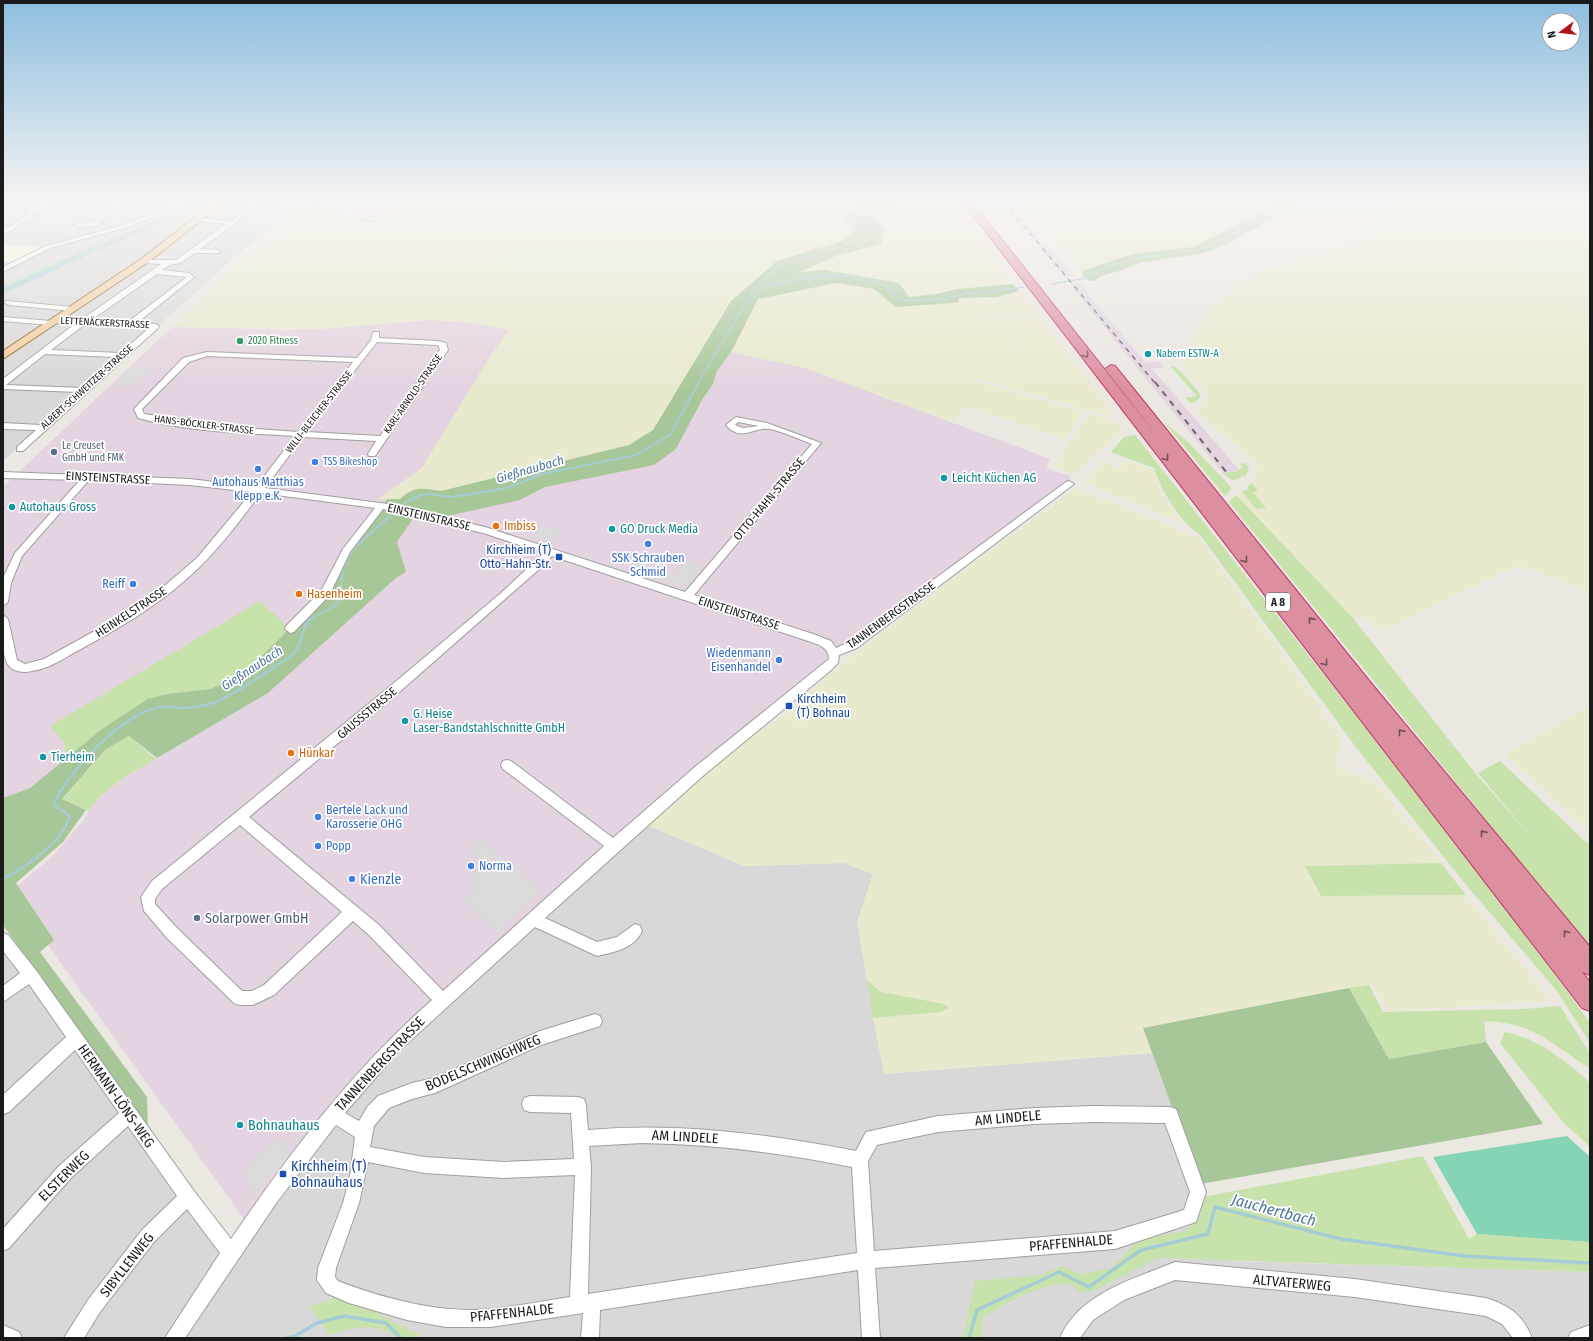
<svg xmlns="http://www.w3.org/2000/svg" width="1593" height="1341" font-family="'Fira Sans Condensed',sans-serif">
<style>
.residential{fill:#d9d8d8}
.industrial{fill:#e4d3e1}
.education{fill:#fbfada}
.farmland{fill:#e8e9cd}
.grass{fill:#c7e2ab}
.forest{fill:#a8c799}
.pitch{fill:#85d4b3}
.parking{fill:#dbdbdb}
.lines{fill:none;stroke-linecap:round;stroke-linejoin:round}
.stream-far3{stroke:#a5ccd5;stroke-width:1.5}
.stream-far2{stroke:#a5ccd5;stroke-width:2}
.stream-far1{stroke:#a5ccd5;stroke-width:2.5}
.stream{stroke:#a5ccd5;stroke-width:3.5}
.river{fill:#a5ccd5;fill-rule:evenodd}
.minor-casing{stroke:#9f9f9f;stroke-width:2}
.major-casing{stroke:#83590e;stroke-width:2}
.highway-casing{stroke:#c33469;stroke-width:2}
.minor{fill:#fff;fill-rule:evenodd}
.major{fill:#f2cc9f;fill-rule:evenodd}
.highway{fill:#dc8f9f;fill-rule:evenodd}
.rail-far1{stroke:#696969;stroke-width:1.5;stroke-dasharray:5 5;stroke-linecap:butt}
.rail{stroke:#696969;stroke-width:2;stroke-dasharray:6 6;stroke-linecap:butt}
.oneway{stroke:#724f56}
.leisure-dot{fill:#2e9e5b;stroke:#fff;stroke-width:1.5}
.culture-dot{fill:#0f9aa8;stroke:#fff;stroke-width:1.5}
.service-dot{fill:#5c6f8a;stroke:#fff;stroke-width:1.5}
.shop-dot{fill:#3f7fe0;stroke:#fff;stroke-width:1.5}
.food-dot{fill:#e8710a;stroke:#fff;stroke-width:1.5}
.transit-dot{fill:#1a4fb4;stroke:#fff;stroke-width:1.5}
.labels{text-anchor:middle;dominant-baseline:central;stroke-width:3.5;stroke-linejoin:round;paint-order:stroke}
.far-street-label{font-size:10px;fill:#1b1b1b;stroke:#fff}
.far-leisure-label{font-size:10px;fill:#27864d;stroke:#fff;text-anchor:start}
.far-culture-label{font-size:10px;fill:#0d838f;stroke:#fff;text-anchor:start}
.far-service-label{font-size:10px;fill:#4e5e75;stroke:#fff;text-anchor:start}
.far-shop-label{font-size:10px;fill:#366cbe;stroke:#fff;text-anchor:start}
.shield{fill:#fff;stroke:#5f5f5f;stroke-width:1}
.shield-label{font-size:11px;font-weight:bold;fill:#1b1b1b}
.street-label{font-size:12px;fill:#1b1b1b;stroke:#fff}
.culture-label{font-size:12px;fill:#0d838f;stroke:#fff;text-anchor:start}
.shop-label{font-size:12px;fill:#366cbe;stroke:#fff;text-anchor:start}
.food-label{font-size:12px;fill:#c56008;stroke:#fff;text-anchor:start}
.transit-label{font-size:12px;fill:#164399;stroke:#fff;text-anchor:end}
.water-label{font-size:13px;font-style:italic;fill:#4e7699;stroke:#fff}
.near-shop-label{font-size:14px;fill:#366cbe;stroke:#fff;text-anchor:start}
.near-service-label{font-size:14px;fill:#4e5e75;stroke:#fff;text-anchor:start}
.near-street-label{font-size:14px;fill:#1b1b1b;stroke:#fff}
.near-culture-label{font-size:14px;fill:#0d838f;stroke:#fff;text-anchor:start}
.near-transit-label{font-size:14px;fill:#164399;stroke:#fff;text-anchor:start}
.near-water-label{font-size:16px;font-style:italic;fill:#4e7699;stroke:#fff}
</style>
<rect width="100%" height="100%" fill="#ebe7e1"/>
<g class="residential">
<path d="M3 202H207L193 209 214 210 224 202H307L243 250 159 325H155L3 461Z"/>
<path d="M647 825 744 866 844 863 873 874 857 922 884 1074 1152 1053 1229 1261 1590 1272V1338H183L226 1273 343 1114 411 1042Z"/>
<path d="M3 928 129 1112 231 1250 175 1338H3Z"/>
</g>
<g class="industrial">
<path d="M312 202H402L387 219 377 221 303 209Z"/>
<path d="M1001 202H1010L1074 276 1065 278Z"/>
<path d="M1079 283 1146 363 1159 361 1164 367 1152 369 1240 471 1223 473 1070 285Z"/>
<path d="M428 320 467 322 509 330 489 358 422 468 379 499H387L384 502 448 516 520 500 545 487 676 449 702 400 713 384 717 371 731 352 805 368 1050 459 1046 468 1070 476 1069 484 834 660 413 1027 249 1226 10 892 53 856 80 824 95 803 108 790 125 777 268 693 396 578 406 572 325 593 290 629 50 726 64 742 66 759 30 788 3 798V487L172 327 291 330Z"/>
</g>
<path class="education" d="M3 245 40 247 11 262 3 261Z"/>
<g class="farmland">
<path d="M402 202H871L846 210 843 217 857 229 843 241 777 261 731 301 653 430 629 445 441 491 430 489 408 492 400 499H378L422 468 489 358 509 330 467 322 428 320 323 329 172 327 246 255 306 210 377 221 387 219Z"/>
<path d="M896 202H952L1010 280 1007 281 1006 284 958 289 937 294 909 297 899 282 863 277 798 272 838 255 881 244 875 220 879 210 893 207Z"/>
<path d="M1013 202H1281L1193 247 1132 254 1082 271Z"/>
<path d="M1397 202H1590V594L1568 583 1519 565 1383 631 1378 630 1367 618 1352 617 1236 495 1242 492 1256 509 1266 508 1253 492 1258 491 1249 482 1256 475 1258 467 1252 460 1201 414 1200 409 1207 395 1181 363 1206 313 1219 301 1262 271 1347 246 1370 230Z"/>
<path d="M836 283 874 289 895 307 959 298H988L1021 294 1039 316 989 318V319L1027 318 1006 386 976 378 975 381 1084 412 1065 439 966 406 951 422 805 368 731 352 758 299Z"/>
<path d="M1028 318H1040L1112 413 1109 416 1007 387Z"/>
<path d="M1089 414 1119 423 1122 430 1074 474 1054 466Z"/>
<path d="M1128 461 1154 470 1160 492 1182 523 1083 482 1104 462 1121 468Z"/>
<path d="M1076 488 1199 538 1338 733 1342 745 1334 764 1339 769 1367 778 1378 785 1441 863 1305 866 1321 896 1466 895 1551 1001 1388 1011 1374 984 1143 1028 1152 1053 884 1074 873 1018 941 1012 948 1008 881 992 867 980 857 922 873 874 844 863 744 866 647 825 753 735 787 714 812 688 954 577Z"/>
<path d="M1590 705V832L1505 755Z"/>
</g>
<g class="grass">
<path d="M151 224 155 226 73 260 3 293V288L44 267Z"/>
<path d="M1173 366 1178 369 1199 392 1200 397 1196 402 1190 403 1185 398 1197 396 1171 367Z"/>
<path d="M1164 422 1188 442 1230 486 1231 489 1225 496Z"/>
<path d="M1135 435 1502 901 1590 1023V1043L1557 991 1467 886 1355 746 1201 536C1178 519 1163 494 1154 468L1111 452 1124 437Z"/>
<path d="M1246 463 1249 470 1244 477 1243 475 1239 479 1232 480 1223 473 1239 471 1238 469 1243 468 1239 464Z"/>
<path d="M1252 483 1258 491 1253 492 1266 508 1256 509 1242 492 1248 489 1247 487Z"/>
<path d="M1236 495 1352 617 1476 774 1534 840 1478 773 1500 761 1590 846V948L1229 502Z"/>
<path d="M260 601 290 629 247 671 229 681 210 689 167 694 102 729 66 759 64 742 50 726Z"/>
<path d="M129 736 156 759C131 773 105 787 89 811L62 800 106 749Z"/>
<path d="M1441 863 1466 895 1321 896 1305 866Z"/>
<path d="M867 980 881 992 944 1004 949 1008 941 1012 873 1018Z"/>
<path d="M1369 985 1383 1012 1524 1009 1560 1006 1590 1054V1068C1581 1064 1573 1056 1564 1051 1537 1031 1518 1022 1484 1021L1486 1042 1389 1059 1349 988Z"/>
<path d="M1505 1032C1539 1039 1565 1060 1590 1083V1147L1563 1122 1500 1043Z"/>
<path d="M1423 1156 1469 1239 1477 1234 1590 1242V1272L1158 1258 1093 1291 1079 1292 1069 1283C1033 1287 1013 1299 982 1318V1338H963L975 1281 1040 1275 1063 1266 1081 1274 1112 1268 1137 1241 1184 1231 1197 1222 1202 1197Z"/>
<path d="M334 1298 368 1307 392 1322 419 1334 421 1338H396C377 1320 351 1329 329 1335L310 1307Z"/>
</g>
<g class="forest">
<path d="M871 202H896L893 207 879 210 875 220 885 227 881 244 838 255 799 272 825 270 899 283 909 297 936 294 958 289 1013 284 1019 291 997 297 959 298 958 302 953 303 895 307 874 289 836 283 758 299 731 352 717 371 713 384 702 400 676 449 654 465 545 487 520 500 448 516 422 510 414 517 397 542 406 572 396 578 268 693 157 758 129 736 106 749 62 799 86 810 63 842 16 883 54 940 40 952 147 1097 148 1127 3 925V798L30 788 102 729 148 699 167 694 210 689 229 681 247 671 325 593 338 564 387 499H400C414 486 423 488 441 491L629 445 653 430 731 301 777 261 843 241 857 229 843 217 846 210Z"/>
<path d="M1281 202H1303L1225 245 1203 253 1139 263 1119 271 1101 276 1094 281C1088 281 1083 278 1082 271L1132 254 1193 247Z"/>
<path d="M1349 988 1389 1059 1486 1042 1543 1124 1200 1184 1143 1028Z"/>
</g>
<path class="pitch" d="M1567 1136 1590 1157V1242L1477 1234 1433 1157Z"/>
<g class="parking">
<path d="M135 365 154 366 135 386 114 385Z"/>
<path d="M540 525 560 531 562 532 552 543 531 536Z"/>
<path d="M684 561 700 568 689 583 678 586 629 569 634 563 673 575Z"/>
<path d="M481 840 542 890 498 933 461 901 475 888 466 880 484 864 469 851Z"/>
<path d="M280 1141 291 1152 282 1165 251 1198 244 1169 271 1143Z"/>
</g>
<g class="lines">
<g class="stream-far3">
<path d="M1052 284 1086 278 1117 263 1141 257 1197 250 1218 242 1295 202"/>
<path d="M759 287C794 280 850 267 884 285 891 289 895 297 902 301L946 299 964 293H983L1024 287"/>
<path d="M698 383C710 363 760 274 777 267 808 253 847 253 872 228L861 216 863 209 884 202"/>
</g>
<path class="stream-far2" d="M309 620 336 605 341 597 342 571 353 549 406 502 421 495 430 494 453 497 507 488 542 474 636 455 670 435 699 382"/>
<path class="stream-far1" d="M3 879C25 867 63 843 69 817L65 812 55 806V801C74 767 119 716 159 707 166 706 173 708 180 708 191 708 202 706 213 703 236 694 269 670 291 656L299 646 305 626 310 619"/>
<g class="stream">
<path d="M287 1338 295 1336 317 1323 344 1316 386 1323 401 1338"/>
<path d="M969 1338 977 1310 1059 1272 1089 1287 1141 1250 1208 1234 1215 1207 1341 1239 1464 1256 1590 1263"/>
</g>
<path class="river" d="M202 202H214L97 251 3 294V288L91 247Z"/>
<defs>
<g id="minor">
<path d="M45 202H53L3 236V231L31 212H15L13 211V209L37 208Z"/>
<path d="M119 202 141 203 138 205H123L96 226 78 227 75 225C83 220 88 226 98 218L87 217V215H103Z"/>
<path d="M181 202H191L128 227 50 248 3 272V267L46 246 124 225Z"/>
<path d="M255 202H274L346 213 358 202H365L352 213 382 219 379 221 262 204 200 249 218 250 220 251V253H195L180 263 170 265 162 270 189 273 194 277 137 323 155 324 159 326 158 328 23 451H17V447L36 430 3 429V423L41 425 78 392 3 389V379L75 324 54 323 50 325 3 321V317L51 321 55 319 81 320 161 264 144 263 141 261 142 260H176L226 224 200 221 197 219 198 218 231 221ZM157 274 187 277 128 322 90 321ZM84 325 149 328 121 353 51 350ZM45 354 116 357 83 388 6 385Z"/>
<path d="M6 301 73 307 77 309 73 311 9 305 5 303Z"/>
<path d="M373 332H379V338L437 341 446 343 448 350 375 456H369L368 454 376 441 303 437 265 488 388 504 485 527 685 592 812 444C798 439 784 432 770 429 755 426 741 443 726 425L736 417 767 423 821 443 694 595 816 635 831 641 836 648 849 642 1066 482 1069 481 1074 484 857 648 839 655 838 663 830 671 704 775 545 918 597 942 617 937 635 924 640 926 642 931C634 949 614 952 597 956L535 927 398 1052 345 1113 359 1121 368 1106 378 1096 412 1083 434 1078 540 1031 595 1014 600 1016 602 1021 600 1026 541 1045 435 1093 412 1099 389 1108 374 1126 370 1147 424 1157 504 1162 574 1159 571 1113 530 1112 524 1110 522 1104 524 1098 530 1096 578 1097 584 1099 586 1105 588 1130C678 1122 767 1134 856 1151L866 1132 938 1116 1034 1108 1094 1106 1170 1107 1176 1109 1206 1192 1196 1222 1115 1249 875 1268 880 1338H862L858 1270 600 1310 599 1338H581L583 1313 491 1327H446L407 1320 349 1303 326 1293 317 1280 318 1268 343 1203 350 1176 355 1137 336 1125 277 1202 185 1338H165L220 1253 187 1209 154 1242 100 1312 84 1338H64L88 1300 142 1230 177 1196 128 1126 71 1178 9 1248 3 1251V1229L59 1166 119 1113 75 1050 9 1112 3 1114V1095L66 1037 29 984 3 1002V986L20 973 3 951V933L8 935 35 969 194 1191 231 1239C290 1153 353 1069 432 1000L369 935 353 921 274 995 253 1005H239L234 1003 167 938 144 911 141 897 152 881 388 688 501 593 544 553 483 533 383 509 350 552 329 596 294 632 290 633 285 629 286 626 321 591 343 549 375 508 261 493C239 522 217 552 190 576 157 606 118 629 79 650 64 658 49 669 32 671 24 673 14 672 9 666 0 654 3 629 3 615L8 619 17 660 25 664 44 659 111 622 156 593 197 558 252 492 190 485 89 480 22 556 11 583 8 602 3 606V578L15 553 80 480 3 478V472L190 479 256 487 295 436C243 433 188 432 138 418L134 409 183 358 207 352 357 358 371 340ZM377 342 436 345 439 346 440 350 380 436 307 432ZM207 356 353 362 298 432 229 427 144 414 142 409 189 362ZM738 422 759 426 743 428 735 425ZM552 556 808 641C817 644 829 647 829 659L695 767 613 838 511 761 507 760 503 761 501 765 503 769 604 846 443 991 379 925 249 817 396 695 544 565ZM240 825 342 912 264 985 252 991H242L177 928 155 904V899L162 889ZM1094 1122 1165 1123 1190 1192 1184 1210 1115 1231 874 1251 868 1161 877 1145 938 1132 1034 1124ZM642 1143C713 1144 783 1153 852 1167L857 1253 588 1294 591 1167 589 1146ZM368 1162 424 1173 504 1178 575 1175 570 1297C544 1301 518 1306 492 1309 443 1314 384 1299 338 1281L335 1277 336 1268 359 1203Z"/>
<path d="M1175 1262 1355 1279 1486 1298C1509 1305 1523 1315 1532 1338H1513L1502 1324 1486 1316 1355 1297 1175 1280 1124 1300 1093 1320 1080 1338H1060C1079 1293 1134 1279 1175 1262Z"/>
<path d="M3 1325 19 1332 22 1338H3Z"/>
<path d="M1590 1325V1338H1568L1571 1332Z"/>
</g>
<path id="major" d="M215 202H225L147 263 3 359V351L141 259Z"/>
<path id="highway" d="M963 202H972L1162 442 1105 369 1111 365 1115 366 1375 688 1590 947V975L1582 972 1528 904 1590 982V1011L1582 1008Z"/>
</defs>
<use href="#minor" class="minor-casing"/>
<use href="#major" class="major-casing"/>
<use href="#highway" class="highway-casing"/>
<use href="#minor" class="minor"/>
<use href="#major" class="major"/>
<use href="#highway" class="highway"/>
<path class="rail-far1" d="M1004 202 1155 383"/>
<path class="rail" d="M1155 382 1227 473"/>
</g>
<defs><path id="oneway-chevron" d="M-2-3.5L2.5 0L-2 3.5" fill="none" stroke-width="1.6" stroke-linecap="round" stroke-linejoin="round"/></defs>
<g class="oneway">
<use href="#oneway-chevron" transform="translate(1086 355) rotate(52)"/>
<use href="#oneway-chevron" transform="translate(1166 458) rotate(52)"/>
<use href="#oneway-chevron" transform="translate(1245 560) rotate(52)"/>
<use href="#oneway-chevron" transform="translate(1311 620) rotate(-129)"/>
<use href="#oneway-chevron" transform="translate(1325 663) rotate(52)"/>
<use href="#oneway-chevron" transform="translate(1401 732) rotate(-129)"/>
<use href="#oneway-chevron" transform="translate(1483 833) rotate(-129)"/>
<use href="#oneway-chevron" transform="translate(1566 933) rotate(-128)"/>
</g>
<linearGradient id="sky" x2="0" y2="1"><stop stop-color="#8dbee0"/><stop offset="0.52" stop-color="#f6f4f2"/><stop offset="1" stop-color="#f6f4f2" stop-opacity="0"/></linearGradient>
<rect width="1593" height="390" fill="url(#sky)"/>
<circle class="leisure-dot" cx="240" cy="341" r="4"/>
<g class="culture-dot">
<circle cx="1148" cy="354" r="4"/>
<circle cx="944" cy="478" r="4"/>
<circle cx="12" cy="507" r="4"/>
<circle cx="612" cy="529" r="4"/>
<circle cx="405" cy="721" r="4"/>
<circle cx="43" cy="757" r="4"/>
<circle cx="240" cy="1125" r="4"/>
</g>
<g class="service-dot">
<circle cx="54" cy="452" r="4"/>
<circle cx="197" cy="918" r="4"/>
</g>
<g class="shop-dot">
<circle cx="315" cy="462" r="4"/>
<circle cx="258" cy="469" r="4"/>
<circle cx="648" cy="544" r="4"/>
<circle cx="133" cy="584" r="4"/>
<circle cx="779" cy="660" r="4"/>
<circle cx="318" cy="817" r="4"/>
<circle cx="318" cy="846" r="4"/>
<circle cx="471" cy="866" r="4"/>
<circle cx="352" cy="879" r="4"/>
</g>
<g class="food-dot">
<circle cx="496" cy="526" r="4"/>
<circle cx="299" cy="594" r="4"/>
<circle cx="291" cy="753" r="4"/>
</g>
<g class="transit-dot">
<rect x="555" y="553" width="8" height="8" rx="2"/>
<rect x="785" y="702" width="8" height="8" rx="2"/>
<rect x="279" y="1170" width="8" height="8" rx="2"/>
</g>
<g class="labels">
<g class="far-street-label">
<text transform="translate(105 323) rotate(3)">LETTENÄCKERSTRASSE</text>
<text transform="translate(87 387) rotate(-42)">ALBERT-SCHWEITZER-STRASSE</text>
<text transform="translate(413 394) rotate(-55)">KARL-ARNOLD-STRASSE</text>
<text transform="translate(319 412) rotate(-52)">WILLI-BLEICHER-STRASSE</text>
<text transform="translate(204 425) rotate(7)">HANS-BÖCKLER-STRASSE</text>
</g>
<g class="far-leisure-label">
<text x="248" y="341">2020 Fitness</text>
</g>
<g class="far-culture-label">
<text x="1156" y="354">Nabern ESTW-A</text>
</g>
<g class="far-service-label">
<text x="62" y="446">Le Creuset<tspan x="62" dy="12">GmbH und FMK</tspan></text>
</g>
<g class="far-shop-label">
<text x="323" y="462">TSS Bikeshop</text>
</g>
<rect class="shield" x="1266" y="593" width="24" height="18" rx="3"/>
<g class="shield-label">
<text x="1278" y="602">A 8</text>
</g>
<g class="street-label">
<text transform="translate(108 478) rotate(3)">EINSTEINSTRASSE</text>
<text transform="translate(769 499) rotate(-50)">OTTO-HAHN-STRASSE</text>
<text transform="translate(429 517) rotate(13)">EINSTEINSTRASSE</text>
<text transform="translate(131 612) rotate(-33)">HEINKELSTRASSE</text>
<text transform="translate(739 613) rotate(18)">EINSTEINSTRASSE</text>
<text transform="translate(891 615) rotate(-36)">TANNENBERGSTRASSE</text>
<text transform="translate(367 713) rotate(-40)">GAUSSSTRASSE</text>
</g>
<g class="culture-label">
<text x="952" y="478">Leicht Küchen AG</text>
<text x="20" y="507">Autohaus Gross</text>
<text x="620" y="529">GO Druck Media</text>
<text x="413" y="714">G. Heise<tspan x="413" dy="14">Laser-Bandstahlschnitte GmbH</tspan></text>
<text x="51" y="757">Tierheim</text>
</g>
<g class="shop-label">
<text x="258" y="482" text-anchor="middle">Autohaus Matthias<tspan x="258" dy="14">Klepp e.K.</tspan></text>
<text x="648" y="558" text-anchor="middle">SSK Schrauben<tspan x="648" dy="14">Schmid</tspan></text>
<text x="125" y="584" text-anchor="end">Reiff</text>
<text x="771" y="653" text-anchor="end">Wiedenmann<tspan x="771" dy="14">Eisenhandel</tspan></text>
<text x="326" y="810">Bertele Lack und<tspan x="326" dy="14">Karosserie OHG</tspan></text>
<text x="326" y="846">Popp</text>
<text x="479" y="866">Norma</text>
</g>
<g class="food-label">
<text x="504" y="526">Imbiss</text>
<text x="307" y="594">Hasenheim</text>
<text x="299" y="753">Hünkar</text>
</g>
<g class="transit-label">
<text x="551" y="550">Kirchheim (T)<tspan x="551" dy="14">Otto-Hahn-Str.</tspan></text>
<text x="797" y="699" text-anchor="start">Kirchheim<tspan x="797" dy="14">(T) Bohnau</tspan></text>
</g>
<g class="water-label">
<text transform="translate(530 469) rotate(-16)">Gießnaubach</text>
<text transform="translate(252 668) rotate(-33)">Gießnaubach</text>
</g>
<g class="near-shop-label">
<text x="360" y="879">Kienzle</text>
</g>
<g class="near-service-label">
<text x="205" y="918">Solarpower GmbH</text>
</g>
<g class="near-street-label">
<text transform="translate(483 1063) rotate(-23)">BODELSCHWINGHWEG</text>
<text transform="translate(380 1064) rotate(-47)">TANNENBERGSTRASSE</text>
<text transform="translate(116 1096) rotate(55)">HERMANN-LÖNS-WEG</text>
<text transform="translate(1008 1118) rotate(-5)">AM LINDELE</text>
<text transform="translate(685 1137) rotate(3)">AM LINDELE</text>
<text transform="translate(64 1176) rotate(-45)">ELSTERWEG</text>
<text transform="translate(1071 1243) rotate(-5)">PFAFFENHALDE</text>
<text transform="translate(127 1265) rotate(-52)">SIBYLLENWEG</text>
<text transform="translate(1292 1283) rotate(5)">ALTVATERWEG</text>
<text transform="translate(512 1313) rotate(-6)">PFAFFENHALDE</text>
</g>
<g class="near-culture-label">
<text x="248" y="1125">Bohnauhaus</text>
</g>
<g class="near-transit-label">
<text x="291" y="1166">Kirchheim (T)<tspan x="291" dy="16">Bohnauhaus</tspan></text>
</g>
<g class="near-water-label">
<text transform="translate(1274 1210) rotate(15)">Jauchertbach</text>
</g>
</g>
<rect width="1593" height="1341" fill="none" stroke="#1b1b1b" stroke-width="8"/>
<g transform="translate(1561 32) rotate(255)"><circle r="19" fill="#ffffff" stroke="#a4a4a4"/>
<path d="M0-3L7 15L0 10L-7 15Z" fill="#b21317"/>
<text y="-6" font-size="11" font-weight="bold" text-anchor="middle" fill="#1b1b1b">N</text>
</g>
</svg>
